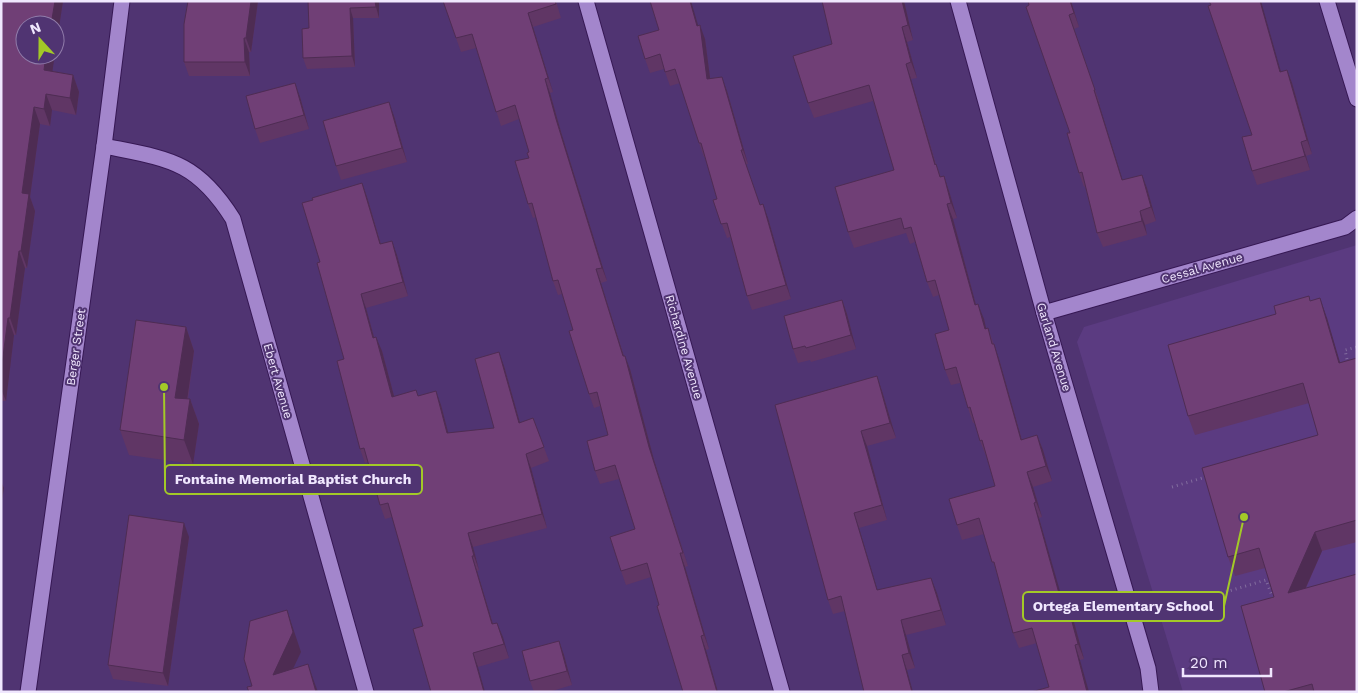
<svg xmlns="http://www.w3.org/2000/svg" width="1358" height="693" font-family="'Work Sans',sans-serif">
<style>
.built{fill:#5b3b81}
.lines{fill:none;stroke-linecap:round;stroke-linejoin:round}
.street-casing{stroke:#361854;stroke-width:17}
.path{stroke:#826c9e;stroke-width:3;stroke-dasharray:1 4;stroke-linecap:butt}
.street{stroke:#a386cc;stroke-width:15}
.wall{fill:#603665}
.shaded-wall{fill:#4e2c53}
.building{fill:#703f76;stroke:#4e2c53}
.labels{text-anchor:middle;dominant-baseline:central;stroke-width:4;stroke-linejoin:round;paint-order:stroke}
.street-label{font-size:12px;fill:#f0e7fe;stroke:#503472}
.leader{fill:none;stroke:#a3c927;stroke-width:2}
.callout-dot{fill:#a3c927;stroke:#503472;stroke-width:2}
.callout{fill:#503472;stroke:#a3c927;stroke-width:2}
.callout-label{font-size:14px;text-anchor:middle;font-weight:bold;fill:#f0e7fe}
</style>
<rect width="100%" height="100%" fill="#503472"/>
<path class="built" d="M1357 245V692H1183L1077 342 1084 327Z"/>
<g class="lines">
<defs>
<g id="street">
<path d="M586 1 782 692"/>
<path d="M958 1 1044 313 1148 668 1151 692"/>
<path d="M1327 1 1357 99"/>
<path d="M104 146C168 159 196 160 233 219L366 692"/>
<path d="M1044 313 1345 227 1357 218"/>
<path d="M28 692 104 146 122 1"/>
</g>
</defs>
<use href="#street" class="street-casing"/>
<g class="path">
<path d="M1348 364 1345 350 1357 347"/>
<path d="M1172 487 1209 476"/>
<path d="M1202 599 1266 580 1274 601"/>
</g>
<use href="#street" class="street"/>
</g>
<g class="wall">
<path d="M1 1H63L52 71 73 75 79 92 76 115 52 110 50 126 40 124 30 197 35 211 27 268H25L16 335H14L6 401H1Z"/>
<path d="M188 1H258L251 52H249L250 76H189L184 62Z"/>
<path d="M308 1H379V18H353L355 67 307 69 303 58 309 28Z"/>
<path d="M556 1 561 18 533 27 553 92 550 93 561 132 607 281 601 283 624 356 630 369 654 460 688 566 685 567 709 649 706 650 659 605 651 577 626 585 621 571 635 529 619 479 600 484 595 471 608 435 600 406 594 408 589 394 573 330 562 294 558 295 553 281 536 217 533 218 528 204 529 152 519 119 501 126 476 48 461 52 456 38Z"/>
<path d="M822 1H904L913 40 907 42 917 78 911 79 936 164 941 177 944 176 949 191 957 218 953 219 976 305 984 319 986 329 988 328 999 359 1022 440 1037 435 1043 450 1052 481 1033 487 1042 517 1039 518 1061 597 1071 611 1084 659 1080 660 1049 687 1037 643 1019 648 1013 633 998 577 984 534 962 540 957 525 995 486 986 456 980 441 975 422 973 423 968 408 960 383 951 385 945 370 949 330 939 295 933 297 927 282 915 242 910 244 906 233 854 248 848 232 894 170 873 101 814 118 808 103 832 44Z"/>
<path d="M1028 1H1071L1079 27 1074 29 1100 104H1099L1122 180 1147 188 1156 221 1145 225 1147 235 1103 247 1097 233 1085 186 1084 187 1079 173 1070 133Z"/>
<path d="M1211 5 1281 72 1287 70 1292 83 1312 154 1306 156 1310 170 1257 185 1252 171V135Z"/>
<path d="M698 25 705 39 710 79 727 91 748 164H746L760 205 768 218 791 299 752 310 747 296 730 237 727 238 713 200 717 199 705 157H704L699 143 680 83 670 86 664 69 650 73 645 59Z"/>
<path d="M300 97 309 129 260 143 255 129Z"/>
<path d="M394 116 407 162 341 180 336 166Z"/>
<path d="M362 183 367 197 381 244 397 255 408 296 366 308 374 337 382 351 394 396H418L441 405 448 433 494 428 504 366 520 423 533 418 549 461 531 468 547 528 473 547 479 570 477 571 493 624 497 623 509 658 478 667 423 626 392 517 385 519 380 505 368 462 365 463 360 449 344 359 320 262 313 200Z"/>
<path d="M842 300 847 314 856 349 811 362 810 360 798 363 793 349Z"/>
<path d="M1311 301 1327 318 1340 363 1357 358V542L1322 551 1306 588 1357 692H1265L1274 597 1265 568 1235 576 1228 557 1318 435 1309 403 1195 435 1188 416 1276 314Z"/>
<path d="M186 327 194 351 188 399H190L199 424 193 464 129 455 120 430Z"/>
<path d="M877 376 882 391 896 438 867 446 887 520 859 528 877 590 937 593 946 625 906 635 915 668 907 670 845 611 833 614 828 600 775 405Z"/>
<path d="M189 537 168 686 113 679 108 665Z"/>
<path d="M559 641 564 655 572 685 549 692H534L530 681Z"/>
</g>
<g class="shaded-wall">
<path d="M55 1H63L50 87 44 70 46 55H55V25H51Z"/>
<path d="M251 1H258L251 52 246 38Z"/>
<path d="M375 1H379V18L376 7Z"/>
<path d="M690 1H691L701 35 700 25 705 39 712 93 707 79 697 26Z"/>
<path d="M902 1H904L913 40 908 25Z"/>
<path d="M1070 1H1071L1079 27 1074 13Z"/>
<path d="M1260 1H1261L1285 86 1280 72Z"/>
<path d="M350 8 353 18 355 67 352 56Z"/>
<path d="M528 13 533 27 553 92 548 78Z"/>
<path d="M902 27 907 42 917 78 911 62Z"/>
<path d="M244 38 249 52 250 76 245 62Z"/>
<path d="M906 64 911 79 940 180 935 165Z"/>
<path d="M1287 70 1292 83 1312 154 1307 140Z"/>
<path d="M73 75 79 92 76 115 70 98Z"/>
<path d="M722 77 727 91 748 164 743 150Z"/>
<path d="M545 79 550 93 561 132 607 281 602 268 556 119Z"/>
<path d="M295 83 300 97 309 129 304 115Z"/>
<path d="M1094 90 1099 104 1127 194 1122 180Z"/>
<path d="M46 94 52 110 50 126 44 109Z"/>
<path d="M389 102 394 116 407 162 402 148Z"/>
<path d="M34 107 40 124 30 197 35 211 27 268 21 251 22 193Z"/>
<path d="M1301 142 1306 156 1310 170 1305 156Z"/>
<path d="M1142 175 1147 188 1156 221 1151 207Z"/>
<path d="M944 176 949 191 957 218 951 203Z"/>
<path d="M362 183 367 197 385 259 380 244Z"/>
<path d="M763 204 768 218 791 299 786 285Z"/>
<path d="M947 204 953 219 980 320 975 305Z"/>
<path d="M1140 211 1145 225 1147 235 1142 221Z"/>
<path d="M392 241 397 255 408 296 403 282Z"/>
<path d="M19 251 25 268 16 335 10 318Z"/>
<path d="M596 269 601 283 628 370 623 356Z"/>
<path d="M361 294 366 308 378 352 373 338Z"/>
<path d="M1320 298 1327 318 1346 383 1339 363Z"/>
<path d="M842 300 847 314 856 349 851 335Z"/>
<path d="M978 304 984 319 990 345 985 329Z"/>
<path d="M8 318 14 335 6 401 1 389V372Z"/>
<path d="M186 327 194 351 184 422 175 398Z"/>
<path d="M376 337 382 351 398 411 392 397Z"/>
<path d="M994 344 999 359 1026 455 1021 440Z"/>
<path d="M499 352 504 366 524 437 519 423Z"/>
<path d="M625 356 630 369 654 460 688 566 649 447Z"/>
<path d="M877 376 882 391 896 438 890 423Z"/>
<path d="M436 391 441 405 452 447 447 433Z"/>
<path d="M190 399 199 424 193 464 184 440Z"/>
<path d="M861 431 867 446 887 520 882 505Z"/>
<path d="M1037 435 1043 450 1052 481 1046 466Z"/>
<path d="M526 454 531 468 547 528 542 514Z"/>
<path d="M1027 472 1033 487 1042 517 1036 502Z"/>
<path d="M1 481 4 488 1 506Z"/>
<path d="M1034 503 1039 518 1066 612 1060 597Z"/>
<path d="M854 513 859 528 882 605 877 590Z"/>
<path d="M184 523 189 537 168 686 163 673Z"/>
<path d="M1315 532 1322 551 1295 612 1288 593Z"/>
<path d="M468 533 473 547 479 570 474 556Z"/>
<path d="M680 553 685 567 709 649 704 635Z"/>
<path d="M472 556 477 571 497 638 492 624Z"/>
<path d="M931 578 937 593 946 625 941 610Z"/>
<path d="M1065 596 1071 611 1084 659 1078 644Z"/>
<path d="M287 610 301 652 282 692 273 675Z"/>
<path d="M901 620 906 635 915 668 909 653Z"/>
<path d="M497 623 503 637 509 658 504 644Z"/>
<path d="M701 636 706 650 718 692H717Z"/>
<path d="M559 641 564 655 572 685 567 671Z"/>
<path d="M1075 645 1080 660 1089 692H1087Z"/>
<path d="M473 653 478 667 485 692H484Z"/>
<path d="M902 655 907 670 913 692H912Z"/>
<path d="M308 664 315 684 318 692H316Z"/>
</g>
<g class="building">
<path d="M1 1H55L51 25H25V55H46L44 70 73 75 70 98 46 94 44 109 34 107 22 193 29 194 21 251H19L10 318H8L1 372Z"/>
<path d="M188 1H251L246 38H244L245 62H184V24Z"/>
<path d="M308 1H375L376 7 350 8 352 56 303 58 302 29 309 28Z"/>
<path d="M443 1H555L556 4 528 13 548 78 545 79 556 119 602 268 596 269 623 356H625L649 447 683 553H680L704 635 701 636 717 692H683L657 606 659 605 647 563 621 571 610 537 635 529 615 465 595 471 587 441 608 435 597 392 589 394 569 331 573 330 558 280 553 281 532 203 528 204 515 161 529 158 527 153 529 152 515 105 496 112 472 34 456 38Z"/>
<path d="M650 1H690L697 26 700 25 707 79 722 77 743 150H741L760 205 763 204 786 285 747 296 727 223 721 224 713 200 717 199 701 143H699L675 69 665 72 660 54 645 59 638 36 659 30Z"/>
<path d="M822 1H902L908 25 902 27 911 62 906 64 935 165 936 164 940 177 944 176 951 203 947 204 975 305 978 304 985 329 988 328 992 344H994L1021 440 1037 435 1046 466 1027 472 1036 502 1034 503 1060 597 1065 596 1078 644 1075 645 1087 692H1031L1049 687 1032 628 1013 633 994 562H992L979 518 957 525 949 499 995 486 982 440 980 441 970 407 968 408 956 367 945 370 935 334 949 330 935 280 927 282 911 227 904 229 901 218 848 232 835 187 894 170 869 85 808 103 793 56 832 44Z"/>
<path d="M1028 1H1070L1074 13 1069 15 1095 90H1094L1122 180 1142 175 1151 207 1140 211 1142 221 1097 233 1082 172 1079 173 1067 133H1070L1026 7 1029 5Z"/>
<path d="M1209 1H1260L1280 72 1287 70 1307 140 1301 142 1305 156 1252 171 1242 137 1252 135 1208 6 1211 5Z"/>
<path d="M295 83 304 115 255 129 246 96Z"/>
<path d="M389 102 402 148 336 166 323 121Z"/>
<path d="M362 183 380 244 392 241 403 282 361 294 373 338 376 337 392 397 416 390 418 396 436 391 447 433 494 428 475 359 499 352 519 423 533 418 544 447 526 454 542 514 468 533 474 556H472L492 624 497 623 504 644 473 653 484 692H431L413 629 423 626 388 503 380 505 364 448 360 449 337 361 344 359 317 263 320 262 302 203 313 200 312 198Z"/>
<path d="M1309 296 1310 301 1320 298 1339 363 1357 358V520L1315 532 1288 593 1357 574V692H1314L1312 684 1283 692H1265L1241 606 1274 597 1259 548 1228 557 1202 468 1318 435 1303 383 1188 416 1168 345 1276 314 1274 306Z"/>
<path d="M842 300 851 335 806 348 805 346 793 349 784 316Z"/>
<path d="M136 320 186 327 175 398 190 399 184 440 120 430Z"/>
<path d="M877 376 890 423 861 431 882 505 854 513 877 590 931 578 941 610 901 620 909 653 902 655 912 692H864L841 596 828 600 775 405Z"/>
<path d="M129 515 184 523 163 673 108 665Z"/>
<path d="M287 610 293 632 273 675 308 664 316 692H249L247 687 252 686 244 659 250 621Z"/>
<path d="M559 641 567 671 530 681 522 651Z"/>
</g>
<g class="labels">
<g class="street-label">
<text transform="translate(1202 268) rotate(-16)">Cessal Avenue</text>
<text transform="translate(76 347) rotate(-82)">Berger Street</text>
<text transform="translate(684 347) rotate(74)">Richardine Avenue</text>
<text transform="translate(1054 347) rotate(73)">Garland Avenue</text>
<text transform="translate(278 381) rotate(74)">Ebert Avenue</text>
</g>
</g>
<path class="leader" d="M164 387L165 479M1244 517L1224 606"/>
<g class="callout-dot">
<circle cx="164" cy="387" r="5"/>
<circle cx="1244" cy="517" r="5"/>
</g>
<g class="callout">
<rect x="165" y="465" width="257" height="29" rx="5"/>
<rect x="1023" y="592" width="201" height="29" rx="5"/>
</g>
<g class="callout-label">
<text x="293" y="484">Fontaine Memorial Baptist Church</text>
<text x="1123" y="611">Ortega Elementary School</text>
</g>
<rect width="1358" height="693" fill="none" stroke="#f0e7fe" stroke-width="5"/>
<g transform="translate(40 40) rotate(339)"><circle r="24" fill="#503472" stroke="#907caa"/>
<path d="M0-4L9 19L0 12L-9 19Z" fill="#a3c927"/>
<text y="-8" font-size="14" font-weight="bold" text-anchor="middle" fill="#f0e7fe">N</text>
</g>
<path d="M1183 668v8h88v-8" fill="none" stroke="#f0e7fe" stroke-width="2.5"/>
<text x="1190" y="668" font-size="15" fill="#f0e7fe" stroke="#503472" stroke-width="4" paint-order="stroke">20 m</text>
</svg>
